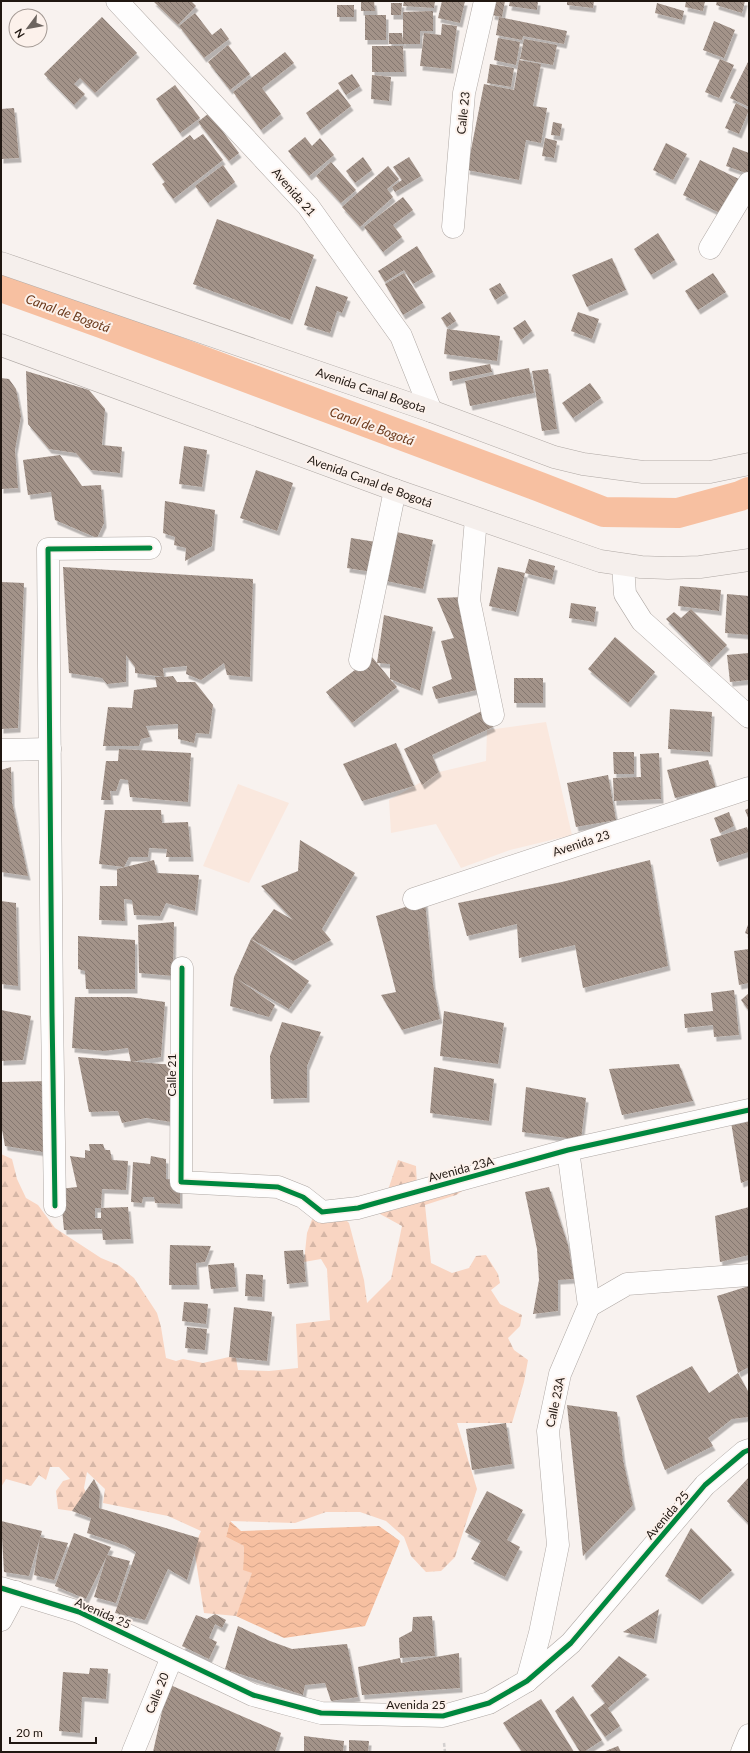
<svg xmlns="http://www.w3.org/2000/svg" width="750" height="1753" font-family="Lato,sans-serif">
<style>
.built{fill:#fae8de}
.forest{fill:url(#forest-firs)}
.water{fill:url(#water-waves)}
.lines{fill:none;stroke-linecap:round;stroke-linejoin:round}
.canal{stroke:#f7c0a1;stroke-width:30}
.building{fill:url(#building-back-hatch);fill-rule:evenodd;filter:url(#shadow)}
.minor-casing{stroke:#afa8a4;stroke-width:23}
.secondary-casing{stroke:#afa8a4;stroke-width:23}
.path{stroke:#d3d0cf;stroke-width:2.5;stroke-dasharray:4 2;stroke-linecap:butt}
.minor{stroke:#fefdfd;stroke-width:22}
.secondary{stroke:#f5efec;stroke-width:22}
.cycleway-casing{stroke:#fcf1eb;stroke-width:8}
.cycleway{stroke:#00873e;stroke-width:5}
.labels{text-anchor:middle;dominant-baseline:central;stroke-width:4;stroke-linejoin:round;paint-order:stroke}
.street-label{font-size:12px;fill:#201711;stroke:#fcf1eb}
.water-label{font-size:13px;font-style:italic;fill:#6a381a;stroke:#fcf1eb}
</style>
<defs>
<pattern id="forest-firs" width="22" height="20" patternUnits="userSpaceOnUse"><rect width="22" height="20" fill="#f9d5c2"/><path d="M5 1l3.5 6h-7zM16 11l3.5 6h-7z" fill="#d5b6a6"/></pattern>
<pattern id="water-waves" width="16" height="10" patternUnits="userSpaceOnUse"><rect width="16" height="10" fill="#f7c0a1"/><path d="M0 5q4-4 8 0t8 0" fill="none" stroke="#d3a48a"/></pattern>
<pattern id="building-back-hatch" width="6" height="6" patternUnits="userSpaceOnUse"><rect width="6" height="6" fill="#a39389"/><path d="M-1 5l2 2M0 0l6 6M5-1l2 2" fill="none" stroke="#84776f"/></pattern>
<filter id="shadow"><feDropShadow dx="2.5" dy="4.5" stdDeviation="0" flood-color="#0004"/></filter>
</defs>
<rect width="100%" height="100%" fill="#f8f2ef"/>
<g class="built">
<path d="M546 722 572 835 510 850 461 868 436 824 391 833 389 800 439 772 486 761 487 730Z"/>
<path d="M238 784 289 803 249 883 203 866Z"/>
</g>
<path class="forest" d="M1 1154 12 1159 17 1179 26 1198 38 1205 55 1228 101 1258 118 1265 134 1278 157 1313 161 1327 166 1358 176 1361 183 1359 203 1363 229 1357 236 1358 238 1370 269 1371 298 1368 296 1324 330 1320 327 1269 321 1259 304 1262 307 1233 314 1214 338 1212 349 1223 364 1280 367 1303 391 1279 402 1226 380 1214 398 1160 416 1166 417 1186 464 1190 456 1195 425 1205 431 1263 452 1273 469 1268 476 1256 486 1255 498 1274 500 1283 491 1290 500 1304 522 1315 520 1326 508 1338 514 1350 528 1360 524 1382 512 1423H457L477 1489 455 1557 441 1571 426 1572 411 1556 404 1537 386 1521 360 1512H326L295 1523 230 1521 226 1537 244 1546 243 1569 253 1573 236 1616 204 1613 194 1548 201 1531 168 1516 103 1503 105 1489 87 1472 84 1488 88 1497 72 1511 58 1509 56 1491 63 1481 70 1479 59 1467H50L46 1480 39 1475 31 1486 6 1479 1 1487Z"/>
<path class="water" d="M230 1521 241 1531 379 1526 400 1541 365 1626 284 1638 236 1616 252 1573 243 1570 244 1546 226 1537Z"/>
<g class="lines">
<path class="canal" d="M1 287 101 323 540 487 604 512 678 513 740 496 749 492"/>
</g>
<g class="building">
<path d="M153 1H191L196 6 178 25Z"/>
<path d="M361 1H374L375 11H361Z"/>
<path d="M404 1H435L434 8 403 6Z"/>
<path d="M442 1H465L460 23 438 18Z"/>
<path d="M495 1H505L502 17 492 15Z"/>
<path d="M510 1H538L537 10 509 6Z"/>
<path d="M567 1H594L593 8 567 5Z"/>
<path d="M686 1H705L703 11 685 7Z"/>
<path d="M717 1H745L742 13 716 5Z"/>
<path d="M391 3H402L401 15H391Z"/>
<path d="M657 3 684 11 682 20 655 13Z"/>
<rect x="337" y="5" width="17" height="12"/>
<path d="M433 11V31H420V44H403V12Z"/>
<path d="M195 13 212 35 221 28 229 39 204 58 179 26Z"/>
<rect x="365" y="15" width="21" height="25"/>
<path d="M102 17 137 53 95 93 80 78 74 84 85 94 74 105 44 74Z"/>
<path d="M499 17 567 31 564 44 523 36 522 40 496 35Z"/>
<path d="M714 21 735 30 724 58 703 50Z"/>
<path d="M442 24 457 26 451 69 420 66 424 33 441 35Z"/>
<path d="M389 33H402L403 44H389Z"/>
<path d="M498 38 520 42 516 65 494 60Z"/>
<path d="M524 39 557 45 553 65 520 59Z"/>
<path d="M228 45 250 74 230 90 208 62Z"/>
<path d="M372 46H403L404 72H372Z"/>
<path d="M285 52 294 63 262 88 281 114 261 130 233 92Z"/>
<path d="M720 59 734 65 719 98 705 92Z"/>
<path d="M519 60 541 64 533 106 547 108 541 143 526 140 519 180 467 170 484 84 514 90Z"/>
<path d="M749 60V107L730 98Z"/>
<path d="M490 64 514 68 511 87 487 83Z"/>
<path d="M352 74 360 86 346 95 338 83Z"/>
<path d="M372 75 391 77 389 101 371 99Z"/>
<path d="M175 85 200 118 180 133 156 99Z"/>
<path d="M338 89 351 106 319 131 306 113Z"/>
<path d="M736 103 749 110 739 134 725 128Z"/>
<path d="M14 108 19 158 1 159V109Z"/>
<path d="M209 113 239 153 229 161 198 122Z"/>
<path d="M553 122 562 124 560 136 551 135Z"/>
<path d="M203 134 223 160 173 199 162 184 165 182 152 164 190 135 194 140Z"/>
<path d="M305 137 312 146 320 138 334 155 309 176 288 151Z"/>
<path d="M545 138 557 141 554 158 542 156Z"/>
<path d="M666 143 687 154 673 180 653 170Z"/>
<path d="M733 147 749 153V174L726 166Z"/>
<path d="M363 157 372 170 355 183 346 171Z"/>
<path d="M409 157 421 176 395 192 392 187 402 180 393 167Z"/>
<path d="M700 160 741 180 724 215 683 195Z"/>
<path d="M331 162 356 190 341 203 316 176Z"/>
<path d="M223 165 235 182 208 203 195 186Z"/>
<path d="M388 166 399 179 387 189 393 197 360 227 342 207Z"/>
<path d="M403 197 413 210 393 225 402 237 383 252 364 227Z"/>
<path d="M217 219 314 255 290 320 193 284Z"/>
<path d="M658 233 675 260 651 275 634 249Z"/>
<path d="M417 246 433 272 413 284 404 270 385 282 378 271Z"/>
<path d="M612 258 626 290 587 307 572 275Z"/>
<path d="M404 273 423 303 403 315 385 284Z"/>
<path d="M713 273 726 292 698 310 685 291Z"/>
<path d="M500 283 506 293 495 300 489 289Z"/>
<path d="M316 286 348 297 342 313 337 311 330 333 304 325Z"/>
<path d="M450 312 456 321 447 327 441 318Z"/>
<path d="M578 312 599 319 592 339 571 331Z"/>
<path d="M525 320 532 331 521 340 513 328Z"/>
<path d="M447 329 500 336 497 361 444 354Z"/>
<path d="M490 364 492 372 450 381 449 372Z"/>
<path d="M529 368 534 393 470 406 465 381Z"/>
<path d="M548 369 557 429 542 431 532 371Z"/>
<path d="M26 371 89 390 105 409 102 445 122 447 120 473 91 470 76 453 49 449 28 424Z"/>
<path d="M1 378 9 379 16 389 21 416 15 450 18 488 1 489Z"/>
<path d="M590 383 601 398 573 418 562 403Z"/>
<path d="M184 446 207 450 202 487 179 484Z"/>
<path d="M60 455 82 486 101 485 104 523 97 538 55 520 51 492 28 495 23 460Z"/>
<path d="M256 470 293 483 277 531 240 518Z"/>
<path d="M165 501 215 510 212 546 185 561 186 548 174 545 175 537 163 533Z"/>
<path d="M392 531 433 540 423 589 382 580Z"/>
<path d="M351 538 376 542 372 572 347 568Z"/>
<path d="M529 559 555 566 552 580 525 573Z"/>
<path d="M63 567 253 579 250 677 227 675 224 663 201 680 186 674 187 666 163 668 164 677 173 676 177 682H195L213 705 209 734 196 733 194 743 178 739V724L146 726 150 737 141 739 139 746H103L108 707 132 708 134 690 157 687 155 677H164L135 673V667L126 655V682L107 684 102 678 69 673Z"/>
<path d="M498 567 525 573 516 612 489 606Z"/>
<path d="M1 582 24 583 18 728 1 729Z"/>
<path d="M680 586 721 590 719 611 678 606Z"/>
<path d="M727 594 749 596V635L725 633Z"/>
<path d="M464 597 486 688 436 699 432 687 452 679 441 641 454 638 437 598Z"/>
<path d="M571 603 596 607 594 622 569 618Z"/>
<path d="M691 609 727 645 709 663 666 619 674 612 681 618Z"/>
<path d="M384 615 433 627 420 691 390 679 397 687 352 723 326 692 372 657 377 663ZM377 663 390 664V679Z"/>
<path d="M615 637 655 672 628 703 588 669Z"/>
<path d="M749 653V680L730 682 727 655Z"/>
<rect x="514" y="678" width="29" height="25"/>
<path d="M670 709 712 712 710 752 668 749Z"/>
<path d="M484 710 493 727 432 755 439 772 422 785 404 749Z"/>
<path d="M396 743 414 786 362 801 343 764Z"/>
<path d="M119 749 191 753 188 802 130 797 128 780 120 779 116 791H110L111 800H101L106 761H118Z"/>
<path d="M613 752H634V774H614Z"/>
<path d="M659 753 661 799 614 801 613 778 641 777 640 754Z"/>
<path d="M708 760 716 788 675 798 667 770Z"/>
<path d="M11 767 12 802 28 876 1 872V770Z"/>
<path d="M608 775 616 820 576 827 567 783Z"/>
<path d="M749 808V820L745 810Z"/>
<path d="M105 810H161L162 823 188 822 191 857H166L167 849 149 848 148 857H129L124 867 99 864Z"/>
<path d="M729 812 734 826 720 833 714 818Z"/>
<path d="M747 827 749 833V852L717 862 710 839Z"/>
<path d="M300 840 355 873 322 929 331 940 293 961 251 939 309 981 289 1009 237 979 275 1005 269 1017 230 1006 234 977 251 939 274 909 293 920 261 886 298 871Z"/>
<path d="M154 860 157 873 199 875 195 911 166 903 160 916 134 915 132 900 124 899 125 921 99 920 100 886H117V869Z"/>
<path d="M650 860 668 966 583 988 575 945 519 958 517 924 467 936 458 903 562 882Z"/>
<path d="M1 901 16 903 18 986 1 984Z"/>
<path d="M425 901 433 984 440 1019 402 1030 381 995 396 992 376 916Z"/>
<path d="M174 922 173 976 139 973 138 925Z"/>
<path d="M749 922V935L745 933Z"/>
<path d="M78 936 135 940V989H86L85 971 78 969Z"/>
<path d="M749 949V983L739 985 734 951Z"/>
<path d="M734 990 739 1035 714 1037 713 1025 685 1028 684 1014 713 1011 711 993Z"/>
<path d="M749 993V1011L741 1000Z"/>
<path d="M75 997H130L165 1002 161 1057 131 1062 128 1048 104 1051 72 1048Z"/>
<path d="M1 1010 31 1016 23 1060 1 1061Z"/>
<path d="M444 1011 504 1023 498 1064 440 1056Z"/>
<path d="M282 1022 321 1032 307 1066V1098L271 1099 270 1056Z"/>
<path d="M78 1057 174 1065 171 1122 146 1118 122 1123 118 1111 89 1112Z"/>
<path d="M679 1064 693 1101 622 1115 609 1069Z"/>
<path d="M434 1067 494 1079 489 1121 430 1113Z"/>
<path d="M50 1081V1153L5 1146 1 1124 2 1082Z"/>
<path d="M526 1087 586 1098 581 1140 522 1132Z"/>
<path d="M749 1117V1180L741 1183 731 1122Z"/>
<path d="M89 1144H103L105 1150H110L112 1160 128 1161 126 1190 102 1189 101 1208H95V1218H101V1208L128 1207 131 1239 103 1240 102 1229 64 1230 60 1189 77 1187 70 1156 85 1158V1150L90 1151Z"/>
<path d="M151 1156 166 1159V1179L180 1180V1204L155 1203 154 1197H143L142 1203 131 1202 133 1162 150 1164Z"/>
<path d="M549 1187 568 1245 574 1279 558 1280V1311L533 1314 539 1280 537 1249 525 1192Z"/>
<path d="M749 1207V1255L720 1262 715 1216Z"/>
<path d="M170 1245 211 1246 205 1262 196 1263 197 1285H169Z"/>
<path d="M303 1250 306 1282 287 1284 284 1251Z"/>
<path d="M234 1263 236 1287 211 1289 208 1265Z"/>
<path d="M246 1274 263 1275 262 1297 245 1296Z"/>
<path d="M749 1286V1367L738 1373 717 1296Z"/>
<path d="M184 1302 208 1304 206 1324 182 1321Z"/>
<path d="M234 1307 272 1312 267 1361 229 1357Z"/>
<path d="M187 1327 207 1329 205 1350 185 1348Z"/>
<path d="M692 1366 709 1393 738 1373 749 1393V1417L732 1419 708 1438 713 1446 665 1470 636 1396Z"/>
<path d="M567 1405 617 1412 623 1460 633 1505 583 1556Z"/>
<path d="M506 1423 512 1464 472 1470 466 1429Z"/>
<path d="M749 1477V1524L727 1501Z"/>
<path d="M94 1479 100 1492 99 1508 199 1538 187 1580 168 1569 145 1620 115 1613 136 1552 124 1545 87 1533 91 1518 72 1511Z"/>
<path d="M487 1491 523 1510 507 1540 520 1547 505 1577 471 1559 481 1541 465 1532Z"/>
<path d="M1 1521 42 1531 29 1576 4 1572Z"/>
<path d="M691 1528 732 1570 700 1600 665 1576Z"/>
<path d="M74 1533 111 1547 86 1599 55 1586Z"/>
<path d="M40 1537 68 1543 54 1580 34 1575Z"/>
<path d="M107 1555 130 1561 116 1603 94 1597Z"/>
<path d="M659 1609 654 1639 623 1632Z"/>
<path d="M215 1614 226 1620 222 1628 215 1624 209 1638 217 1642 209 1659 182 1646 196 1615 207 1619Z"/>
<path d="M432 1616 435 1656 400 1658 399 1638 412 1631 413 1617Z"/>
<path d="M238 1626 270 1641 292 1649 347 1644 358 1697 331 1701 325 1683 305 1685 303 1695 225 1669Z"/>
<path d="M459 1653 460 1688 362 1695 358 1667 400 1658 401 1663Z"/>
<path d="M619 1656 647 1675 608 1708 620 1726 605 1737 590 1715 605 1703 591 1686Z"/>
<path d="M90 1668 108 1669 106 1699 82 1697 80 1733 59 1731 63 1672 89 1674Z"/>
<path d="M168 1684 281 1733 275 1752H153Z"/>
<path d="M573 1696 602 1740 584 1752H580L555 1711Z"/>
<path d="M541 1699 574 1752H522L503 1723Z"/>
<path d="M304 1736 344 1741 343 1752H304Z"/>
<path d="M349 1740 369 1741 368 1752H349Z"/>
<path d="M618 1746 621 1752H603Z"/>
</g>
<g class="lines">
<defs>
<g id="minor">
<path d="M117 1 308 206 401 336 431 411"/>
<path d="M453 227 464 93 485 1"/>
<path d="M710 248 749 183"/>
<path d="M476 519 469 600 493 715"/>
<path d="M623 565 625 594 642 621 749 717"/>
<path d="M360 660 395 490"/>
<path d="M1 750 50 749"/>
<path d="M414 899 749 788"/>
<path d="M182 968 181 1182 278 1187 303 1197 322 1212 358 1208 568 1150 749 1110"/>
<path d="M55 1206 52 1013 48 549 150 548"/>
<path d="M589 1306 627 1284 749 1275"/>
<path d="M1 1588 79 1612 253 1695 321 1713 443 1716 489 1703 527 1681 571 1643 705 1485 744 1452 749 1450"/>
<path d="M1 1620 16 1592"/>
<path d="M527 1681 540 1633 558 1545 548 1431 560 1374 589 1306 568 1150"/>
<path d="M133 1752 172 1657"/>
<path d="M742 1752 749 1735"/>
</g>
<g id="secondary">
<path d="M1 263 431 411 554 457 583 464 643 472H710L749 464"/>
<path d="M1 345 395 490 600 561 641 567 668 568 700 567 749 560"/>
</g>
</defs>
<use href="#minor" class="minor-casing"/>
<use href="#secondary" class="secondary-casing"/>
<path class="path" d="M444 1743 445 1752"/>
<use href="#minor" class="minor"/>
<use href="#secondary" class="secondary"/>
<defs>
<g id="cycleway">
<path d="M182 968 181 1182 278 1187 303 1197 322 1212 358 1208 568 1150 749 1110"/>
<path d="M55 1206 52 1013 48 549 150 548"/>
<path d="M1 1588 79 1612 253 1695 321 1713 443 1716 489 1703 527 1681 571 1643 705 1485 744 1452 749 1450"/>
</g>
</defs>
<use href="#cycleway" class="cycleway-casing"/>
<use href="#cycleway" class="cycleway"/>
</g>
<g class="labels">
<g class="street-label">
<text transform="translate(463 113) rotate(-84)">Calle 23</text>
<text transform="translate(294 192) rotate(49)">Avenida 21</text>
<text transform="translate(371 390) rotate(19)">Avenida Canal Bogota</text>
<text transform="translate(370 481) rotate(20)">Avenida Canal de Bogotá</text>
<text transform="translate(581 843) rotate(-18)">Avenida 23</text>
<text transform="translate(171 1075) rotate(-90)">Calle 21</text>
<text transform="translate(461 1169) rotate(-15)">Avenida 23A</text>
<text transform="translate(555 1402) rotate(-78)">Calle 23A</text>
<text transform="translate(667 1515) rotate(-49)">Avenida 25</text>
<text transform="translate(103 1613) rotate(24)">Avenida 25</text>
<text transform="translate(157 1693) rotate(-68)">Calle 20</text>
<text x="416" y="1704">Avenida 25</text>
</g>
<g class="water-label">
<text transform="translate(68 313) rotate(20)">Canal de Bogotá</text>
<text transform="translate(372 426) rotate(20)">Canal de Bogotá</text>
</g>
</g>
<rect width="750" height="1753" fill="none" stroke="#201711" stroke-width="4"/>
<g transform="translate(28 28) rotate(238)"><circle r="19" fill="#fcf1eb" stroke="#a49a94"/>
<path d="M0-3L7 15L0 10L-7 15Z" fill="#6c645f"/>
<text y="-6" font-size="11" font-weight="bold" text-anchor="middle" fill="#201711">N</text>
</g>
<path d="M10 1737v6h86v-6" fill="none" stroke="#201711" stroke-width="2"/>
<text x="16" y="1737" font-size="12" fill="#201711" stroke="#fcf1eb" stroke-width="3" paint-order="stroke">20 m</text>
</svg>
